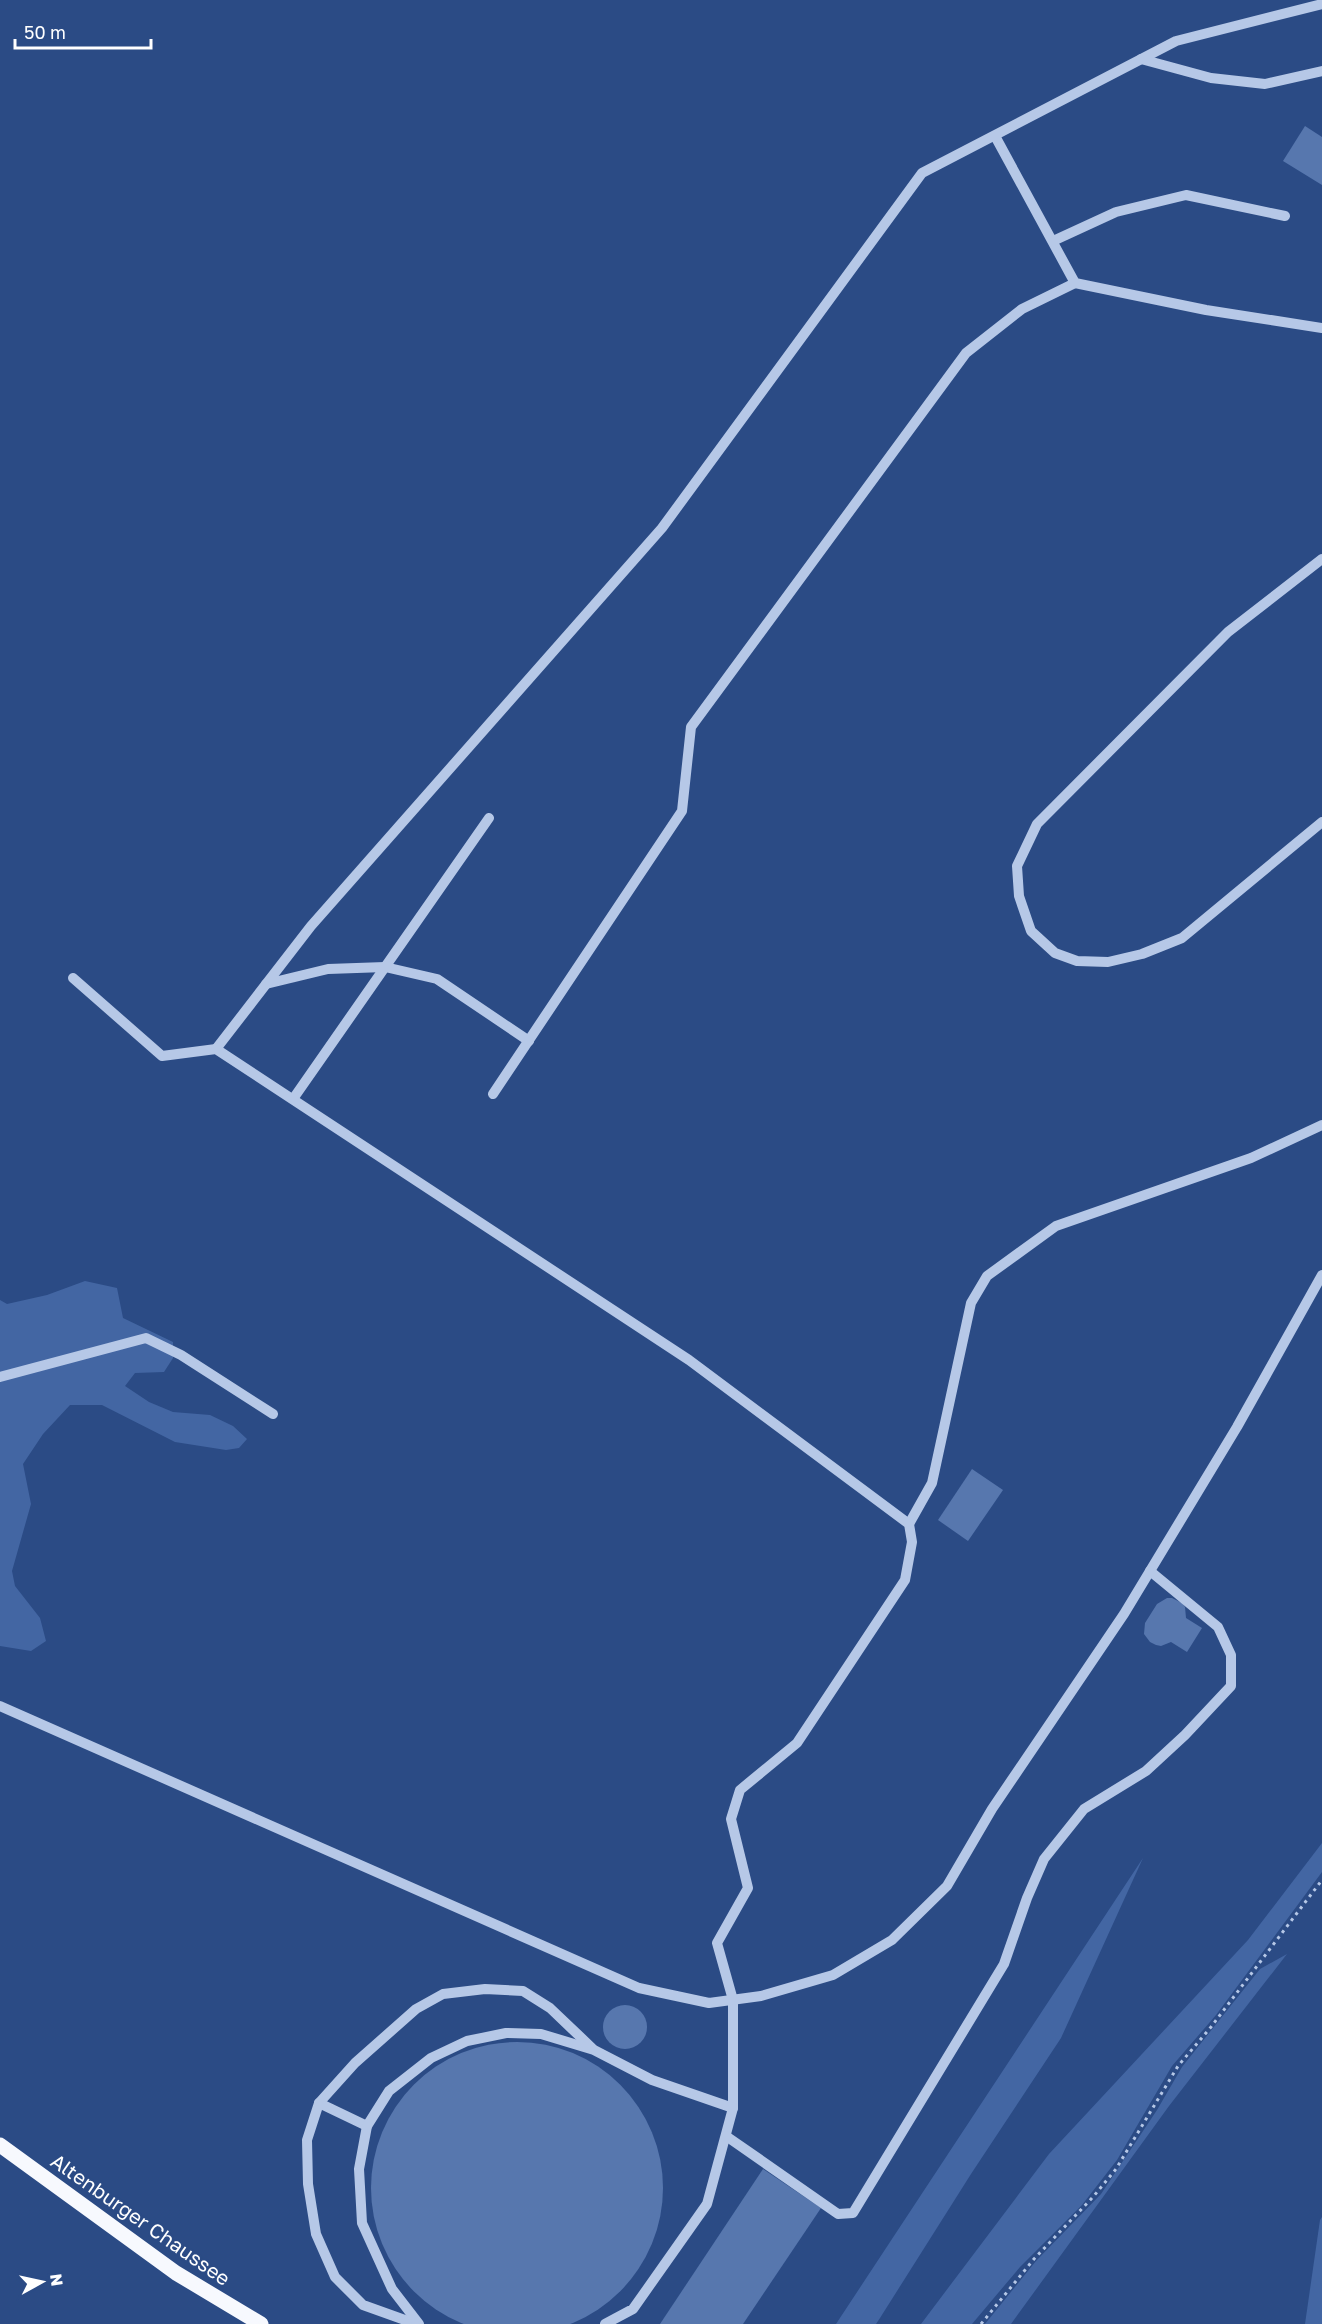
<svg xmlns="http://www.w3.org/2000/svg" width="1322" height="2324" font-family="'Golos Text',sans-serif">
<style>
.green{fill:#4366a3}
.building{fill:#5777ae}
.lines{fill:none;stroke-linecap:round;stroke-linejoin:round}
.path{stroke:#b6c8e7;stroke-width:3;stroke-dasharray:3 4.5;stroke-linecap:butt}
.minor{stroke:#b6c8e7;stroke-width:10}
.major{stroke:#f7f9fe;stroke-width:15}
.labels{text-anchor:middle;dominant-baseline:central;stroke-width:4.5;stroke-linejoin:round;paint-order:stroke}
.street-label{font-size:20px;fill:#fff;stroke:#2b4b85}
</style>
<rect width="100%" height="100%" fill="#2b4b85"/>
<g class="green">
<path d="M85 1281 117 1288 123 1318 173 1342V1358L164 1372 135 1373 125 1386 149 1402 173 1412 210 1415 233 1426 247 1439 239 1448 226 1450 175 1442 102 1405H70L43 1434 23 1464 31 1504 12 1571 15 1586 40 1618 46 1641 31 1651 0 1646V1300L7 1304 47 1295Z"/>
<path d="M1322 1843V1872L1216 2015 1172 2066 1117 2160 1082 2205 1020 2267 972 2324H921L1049 2154 1248 1940Z"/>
<path d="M1143 1858 1061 2038 971 2174 880 2318 876 2324H836Z"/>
<path d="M1287 1954 1169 2106 1011 2324H985L1036 2261 1101 2194 1157 2110 1182 2067 1260 1969Z"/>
<path d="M1322 2217V2324H1305L1320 2220Z"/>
</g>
<g class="building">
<path d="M1305 126 1322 137V185L1283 161Z"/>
<path d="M972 1469 1003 1490 968 1541 938 1520Z"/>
<path d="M1167 1598H1172L1182 1603 1185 1607 1186 1618 1202 1628 1187 1652 1171 1642 1161 1646 1156 1645 1150 1642 1144 1634 1145 1623 1157 1604Z"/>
<circle cx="625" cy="2027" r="22"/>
<circle cx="517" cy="2188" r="146"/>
<path d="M763 2169 821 2208 743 2324H660Z"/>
</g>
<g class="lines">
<path class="path" d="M981 2324 1034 2259 1093 2197 1116 2169 1178 2066 1211 2027 1322 1880"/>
<g class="minor">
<path d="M1141 59 1211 78 1265 84 1322 71"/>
<path d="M995 136 1075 283 1206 310 1322 328"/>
<path d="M1053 241 1116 212 1186 195 1285 216"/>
<path d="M1322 559 1228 632 1037 824 1017 866 1019 896 1031 931 1055 953 1077 961 1108 962 1142 954 1182 938 1322 822"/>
<path d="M73 978 162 1056 216 1049 689 1360 909 1524 912 1542 905 1580 797 1743 740 1790 731 1819 748 1888 717 1943 733 2000V2108L707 2204 633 2309 605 2324"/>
<path d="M266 984 328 969 385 967 437 979 529 1041"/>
<path d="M216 1049 311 926 662 528 922 173 1176 41 1322 4"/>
<path d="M493 1094 682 811 691 727 966 353 1022 309 1075 283"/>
<path d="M293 1099 489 818"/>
<path d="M0 1377 146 1338 181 1355 273 1414"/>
<path d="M909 1524 932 1483 971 1303 987 1276 1056 1226 1251 1158 1322 1125"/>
<path d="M0 1706 639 1988 709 2003 761 1996 833 1975 892 1940 947 1886 992 1809 1124 1614 1237 1427 1322 1275"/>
<path d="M319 2103 367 2126"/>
<path d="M726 2136 838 2214 853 2213 1004 1964 1027 1898 1044 1859 1084 1809 1146 1771 1185 1735 1231 1686V1655L1218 1627 1150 1571"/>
<path d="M416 2324 363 2305 335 2277 316 2234 308 2184 307 2140 319 2103 355 2063 416 2009 443 1994 485 1989 523 1991 550 2008 592 2048"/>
<path d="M419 2324 392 2289 362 2223 359 2169 367 2126 389 2091 431 2058 467 2041 506 2033 541 2034 594 2050 652 2080 733 2108"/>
</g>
<path class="major" d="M0 2145 176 2273 261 2324"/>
</g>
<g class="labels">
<g class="street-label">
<text transform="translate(141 2219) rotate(35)">Altenburger Chaussee</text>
</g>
</g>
<g transform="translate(42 2282) rotate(82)" stroke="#2b4b85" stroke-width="4.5" paint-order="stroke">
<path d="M0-4.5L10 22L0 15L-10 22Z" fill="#ffffff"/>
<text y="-9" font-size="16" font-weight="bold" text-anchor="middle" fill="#ffffff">N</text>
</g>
<path d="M15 39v9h136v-9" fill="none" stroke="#ffffff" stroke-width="3"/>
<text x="24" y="39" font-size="18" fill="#ffffff" stroke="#2b4b85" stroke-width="4.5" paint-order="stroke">50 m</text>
</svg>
